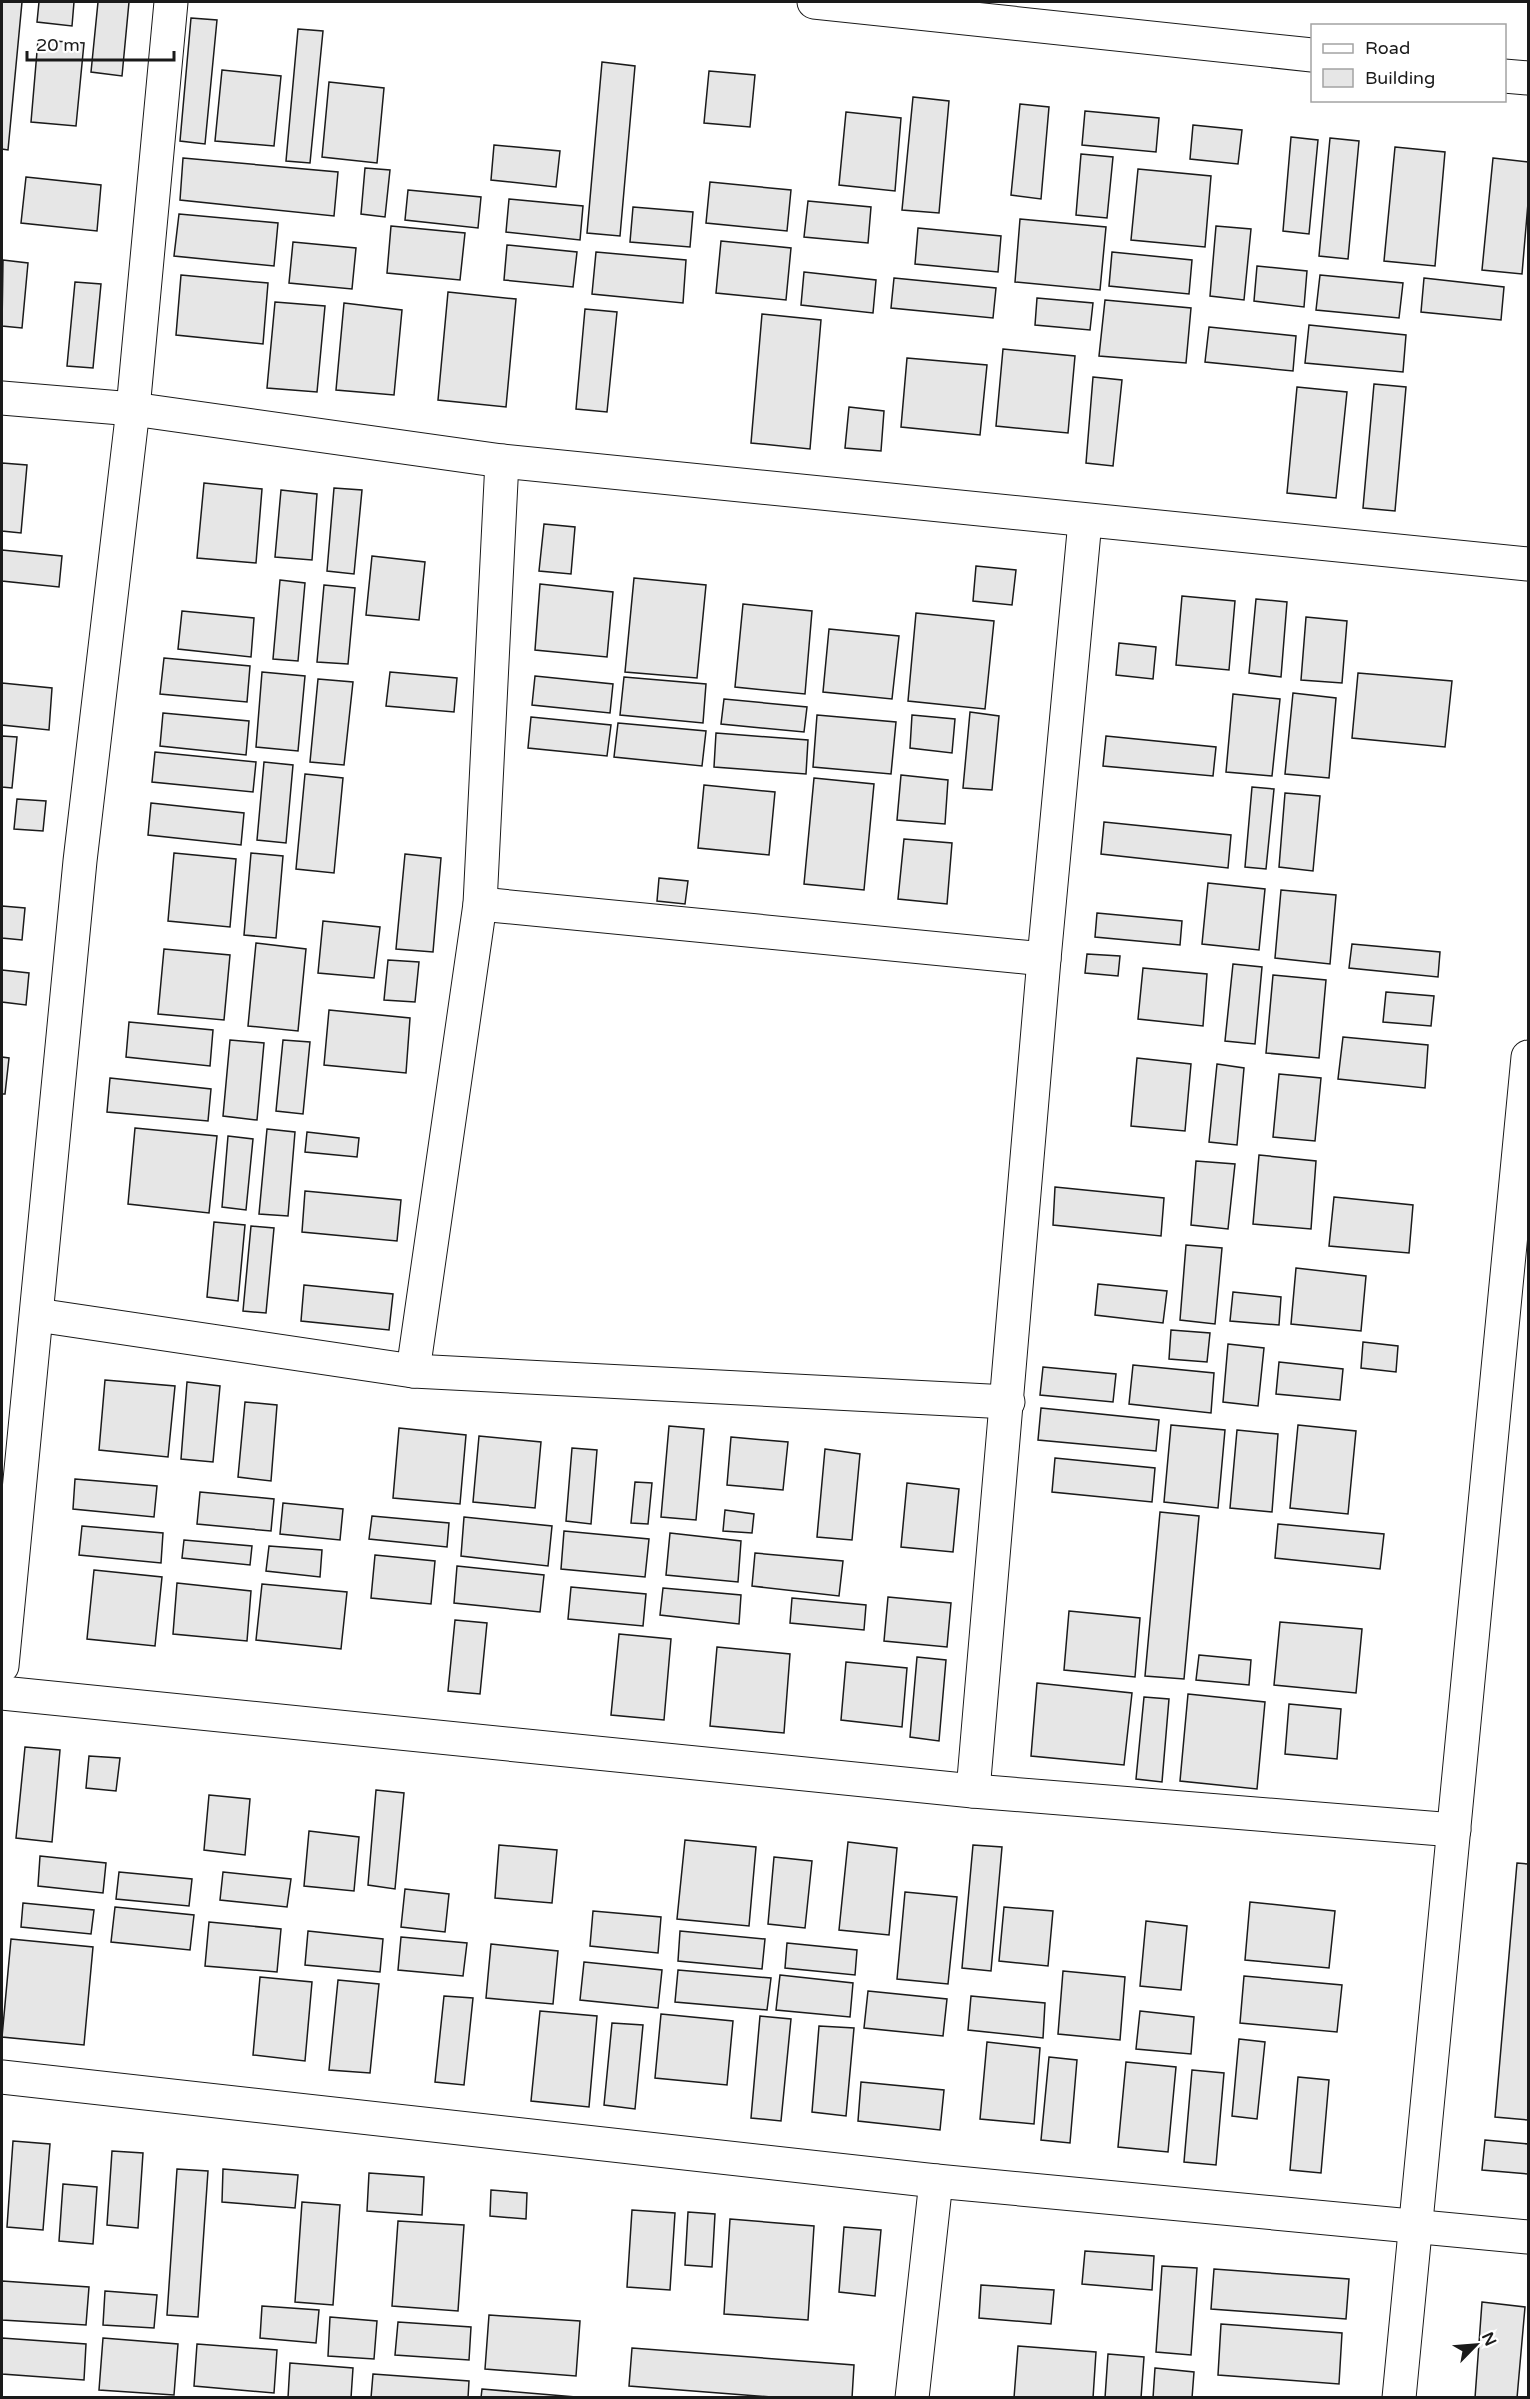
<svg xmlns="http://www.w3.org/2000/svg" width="1530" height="2399" font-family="'Varela Round',sans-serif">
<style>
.building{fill:#e6e6e6;stroke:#1a1a1a;stroke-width:1.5}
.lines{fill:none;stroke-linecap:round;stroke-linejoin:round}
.street-casing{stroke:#1a1a1a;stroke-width:35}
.secondary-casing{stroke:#1a1a1a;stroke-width:35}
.street{stroke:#fff;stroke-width:33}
.secondary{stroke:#fff;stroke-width:33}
</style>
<rect width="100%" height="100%" fill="#fff"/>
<g class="building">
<path d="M2 2H22L8 150 2 149Z"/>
<path d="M39 2H74L72 26 37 22Z"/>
<path d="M98 2H129L122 76 91 72Z"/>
<path d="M191 18 217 20 205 144 180 141Z"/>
<path d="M298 29 323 31 310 163 286 161Z"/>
<path d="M38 40 84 43 76 126 31 122Z"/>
<path d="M602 62 635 66 620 236 587 233Z"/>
<path d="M222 70 281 76 274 146 215 141Z"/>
<path d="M709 71 755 75 750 127 704 123Z"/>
<path d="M329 82 384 88 377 163 322 157Z"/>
<path d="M913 97 949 101 939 213 902 210Z"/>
<path d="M1020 104 1049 107 1041 199 1011 195Z"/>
<path d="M1085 111 1159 118 1156 152 1082 145Z"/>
<path d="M846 112 901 118 895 191 839 185Z"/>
<path d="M1193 125 1242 130 1238 164 1190 159Z"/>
<path d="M1291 137 1318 140 1309 234 1283 231Z"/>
<path d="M1330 138 1359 141 1348 259 1319 256Z"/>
<path d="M494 145 560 151 556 187 491 180Z"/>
<path d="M1395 147 1445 152 1435 266 1384 261Z"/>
<path d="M1081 154 1113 157 1107 218 1076 215Z"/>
<path d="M183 158 338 172 334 216 180 200Z"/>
<path d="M1493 158 1528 162V203L1522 274 1482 270Z"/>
<path d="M365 168 390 170 385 217 361 214Z"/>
<path d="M1138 169 1211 176 1205 247 1131 240Z"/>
<path d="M26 177 101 185 97 231 21 223Z"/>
<path d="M710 182 791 190 787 231 706 223Z"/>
<path d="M408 190 481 197 478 228 405 220Z"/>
<path d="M509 199 583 206 580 240 506 232Z"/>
<path d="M808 201 871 207 868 243 804 237Z"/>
<path d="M633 207 693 212 690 247 630 242Z"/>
<path d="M179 214 278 223 274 266 174 256Z"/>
<path d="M1020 219 1106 227 1100 290 1015 282Z"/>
<path d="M391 226 465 233 460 280 387 273Z"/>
<path d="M1216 226 1251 229 1244 300 1210 296Z"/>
<path d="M918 228 1001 236 998 272 915 264Z"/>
<path d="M721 241 791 248 786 300 716 293Z"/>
<path d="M293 242 356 248 352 289 289 283Z"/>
<path d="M507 245 577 252 573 287 504 280Z"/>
<path d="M596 252 686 260 683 303 592 294Z"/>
<path d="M1112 252 1192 260 1189 294 1109 286Z"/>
<path d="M3 260 28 263 22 328 2 326Z"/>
<path d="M1257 266 1307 271 1304 307 1254 301Z"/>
<path d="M804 272 876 280 873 313 801 305Z"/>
<path d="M181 275 268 283 263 344 176 335Z"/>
<path d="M1320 275 1403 283 1399 318 1316 310Z"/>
<path d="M894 278 996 288 993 318 891 308Z"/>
<path d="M1424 278 1504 287 1501 320 1421 312Z"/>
<path d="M75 282 101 284 93 368 67 366Z"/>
<path d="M448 292 516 299 506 407 438 400Z"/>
<path d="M1037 298 1093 303 1090 330 1035 325Z"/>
<path d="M1105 300 1191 308 1186 363 1099 356Z"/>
<path d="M275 302 325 306 317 392 267 388Z"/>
<path d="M344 303 402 310 394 395 336 390Z"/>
<path d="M585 309 617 312 607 412 576 409Z"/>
<path d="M762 314 821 320 810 449 751 443Z"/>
<path d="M1309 325 1406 335 1403 372 1305 363Z"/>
<path d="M1209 327 1296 336 1293 371 1205 362Z"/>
<path d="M1003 349 1075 356 1068 433 996 426Z"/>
<path d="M907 358 987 365 980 435 901 427Z"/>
<path d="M1093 377 1122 380 1113 466 1086 463Z"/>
<path d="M1374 384 1406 387 1395 511 1363 508Z"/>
<path d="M1297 387 1347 392 1336 498 1287 493Z"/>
<path d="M849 407 884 411 881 451 845 448Z"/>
<path d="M2 463 27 465 21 533 2 531Z"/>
<path d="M204 483 262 489 256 563 197 558Z"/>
<path d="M334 488 362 490 354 574 327 571Z"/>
<path d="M281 490 317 494 312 560 275 557Z"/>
<path d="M544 524 575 527 571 574 539 571Z"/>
<path d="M2 550 62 556 59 587 2 581Z"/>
<path d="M372 556 425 562 419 620 366 615Z"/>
<path d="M976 566 1016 570 1012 605 973 601Z"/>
<path d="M634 578 706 585 697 678 625 672Z"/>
<path d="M280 580 305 583 298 661 273 659Z"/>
<path d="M540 584 613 592 607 657 535 650Z"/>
<path d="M324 585 355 588 348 664 317 662Z"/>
<path d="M1182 596 1235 601 1229 670 1176 665Z"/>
<path d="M1256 599 1287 602 1281 677 1249 673Z"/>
<path d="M743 604 812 611 805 694 735 687Z"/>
<path d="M182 611 254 618 251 657 178 649Z"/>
<path d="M916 613 994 621 985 709 908 701Z"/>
<path d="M1306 617 1347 621 1342 683 1301 680Z"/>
<path d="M829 629 899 636 892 699 823 692Z"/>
<path d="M1119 643 1156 647 1153 679 1116 675Z"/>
<path d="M164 658 250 666 247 702 160 694Z"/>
<path d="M262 672 305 676 298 751 256 747Z"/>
<path d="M390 672 457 678 454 712 386 706Z"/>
<path d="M1358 673 1452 681 1445 747 1352 738Z"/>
<path d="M535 676 613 684 610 713 532 705Z"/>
<path d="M624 677 706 684 703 723 620 715Z"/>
<path d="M318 679 353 682 344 765 310 762Z"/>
<path d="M2 683 52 688 49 730 2 725Z"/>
<path d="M1293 693 1336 698 1329 778 1285 774Z"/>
<path d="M1233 694 1280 699 1272 776 1226 772Z"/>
<path d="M724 699 807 707 804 732 721 724Z"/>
<path d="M970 712 999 716 992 790 963 788Z"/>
<path d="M163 713 249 721 246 755 160 746Z"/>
<path d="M817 715 896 722 891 774 813 767Z"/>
<path d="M912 715 955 719 952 753 910 748Z"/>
<path d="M531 717 611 725 607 756 528 748Z"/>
<path d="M618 723 706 731 702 766 614 757Z"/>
<path d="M716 733 808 740 806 774 714 767Z"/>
<path d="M2 736 17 737 12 788 2 787Z"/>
<path d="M1106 736 1216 747 1213 776 1103 766Z"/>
<path d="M155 752 256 762 253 792 152 782Z"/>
<path d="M264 762 293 765 286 843 257 840Z"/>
<path d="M305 774 343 778 334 873 296 869Z"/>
<path d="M901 775 948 780 945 824 897 820Z"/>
<path d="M814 778 874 784 864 890 804 884Z"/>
<path d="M704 785 775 792 769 855 698 848Z"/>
<path d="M1252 787 1274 789 1266 869 1245 867Z"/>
<path d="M1285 793 1320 796 1313 871 1279 867Z"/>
<path d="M17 799 46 801 43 831 14 829Z"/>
<path d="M151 803 244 813 241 845 148 835Z"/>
<path d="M1104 822 1231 835 1228 868 1101 854Z"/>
<path d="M904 839 952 843 947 904 898 899Z"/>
<path d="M174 853 236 859 230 927 168 921Z"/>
<path d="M251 853 283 856 276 938 244 935Z"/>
<path d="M405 854 441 858 433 952 396 949Z"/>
<path d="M659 878 688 881 685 904 657 901Z"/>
<path d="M1208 883 1265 889 1259 950 1202 944Z"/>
<path d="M1281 890 1336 895 1330 964 1275 958Z"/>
<path d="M2 906 25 908 22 940 2 938Z"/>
<path d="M1097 913 1182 921 1180 945 1095 937Z"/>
<path d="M323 921 380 927 374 978 318 973Z"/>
<path d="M256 943 306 949 298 1031 248 1026Z"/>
<path d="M1352 944 1440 952 1438 977 1349 968Z"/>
<path d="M164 949 230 955 224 1020 158 1014Z"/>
<path d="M1087 954 1120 956 1118 976 1085 973Z"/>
<path d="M388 960 419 962 415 1002 384 1000Z"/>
<path d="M1233 964 1262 967 1255 1044 1225 1041Z"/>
<path d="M1143 968 1207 974 1203 1026 1138 1019Z"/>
<path d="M2 970 29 973 26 1005 2 1002Z"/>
<path d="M1273 975 1326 980 1319 1058 1266 1053Z"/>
<path d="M1386 992 1434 996 1431 1026 1383 1022Z"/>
<path d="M329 1010 410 1018 406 1073 324 1065Z"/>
<path d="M129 1022 213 1030 210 1066 126 1057Z"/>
<path d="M1343 1037 1428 1045 1425 1088 1338 1079Z"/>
<path d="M230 1040 264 1043 257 1120 223 1116Z"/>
<path d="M283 1040 310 1042 303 1114 276 1111Z"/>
<path d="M2 1057 9 1058 5 1094H2Z"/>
<path d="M1137 1058 1191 1064 1185 1131 1131 1126Z"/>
<path d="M1217 1064 1244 1068 1237 1145 1209 1142Z"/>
<path d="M1279 1074 1321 1078 1315 1141 1273 1137Z"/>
<path d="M110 1078 211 1089 208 1121 107 1112Z"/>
<path d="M135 1128 217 1136 209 1213 128 1204Z"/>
<path d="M267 1129 295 1132 288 1216 259 1214Z"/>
<path d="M307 1132 359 1138 357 1157 305 1152Z"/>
<path d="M228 1136 253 1139 246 1210 222 1207Z"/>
<path d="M1259 1155 1316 1161 1311 1229 1253 1224Z"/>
<path d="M1196 1161 1235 1164 1228 1229 1191 1225Z"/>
<path d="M1055 1187 1164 1198 1161 1236 1053 1225Z"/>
<path d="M305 1191 401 1200 397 1241 302 1232Z"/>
<path d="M1334 1197 1413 1205 1409 1253 1329 1246Z"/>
<path d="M214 1222 245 1225 238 1301 207 1297Z"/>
<path d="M251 1226 274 1228 266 1313 243 1311Z"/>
<path d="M1186 1245 1222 1248 1215 1324 1180 1320Z"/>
<path d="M1296 1268 1366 1276 1361 1331 1291 1324Z"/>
<path d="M1098 1284 1167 1291 1163 1323 1095 1315Z"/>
<path d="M304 1285 393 1294 389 1330 301 1321Z"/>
<path d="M1233 1292 1281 1297 1279 1325 1230 1321Z"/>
<path d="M1171 1330 1210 1333 1207 1362 1169 1359Z"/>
<path d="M1363 1342 1398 1346 1396 1372 1361 1368Z"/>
<path d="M1228 1344 1264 1348 1258 1406 1223 1402Z"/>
<path d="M1279 1362 1343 1369 1340 1400 1276 1394Z"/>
<path d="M1133 1365 1214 1373 1211 1413 1129 1404Z"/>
<path d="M1043 1367 1116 1374 1113 1402 1040 1395Z"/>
<path d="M105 1380 175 1386 168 1457 99 1450Z"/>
<path d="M187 1382 220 1386 213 1462 181 1459Z"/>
<path d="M245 1402 277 1405 271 1481 238 1477Z"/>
<path d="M1041 1408 1159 1420 1156 1451 1038 1440Z"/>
<path d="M1171 1425 1225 1430 1218 1508 1164 1502Z"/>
<path d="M1298 1425 1356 1431 1348 1514 1290 1508Z"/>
<path d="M669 1426 704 1429 696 1520 661 1517Z"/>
<path d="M399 1428 466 1435 460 1504 393 1498Z"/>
<path d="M1237 1430 1278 1434 1272 1512 1230 1508Z"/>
<path d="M479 1436 541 1442 535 1508 473 1502Z"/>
<path d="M731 1437 788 1442 783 1490 727 1485Z"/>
<path d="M572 1448 597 1450 591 1524 566 1521Z"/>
<path d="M825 1449 860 1454 852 1540 817 1537Z"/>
<path d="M1055 1458 1155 1468 1152 1502 1052 1492Z"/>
<path d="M75 1479 157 1486 154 1517 73 1509Z"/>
<path d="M635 1482 652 1483 648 1524 631 1523Z"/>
<path d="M907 1483 959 1489 953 1552 901 1547Z"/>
<path d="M200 1492 274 1499 271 1531 197 1524Z"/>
<path d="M283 1503 343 1509 340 1540 280 1534Z"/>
<path d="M725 1510 754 1514 752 1533 723 1531Z"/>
<path d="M1160 1512 1199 1516 1184 1679 1145 1676Z"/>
<path d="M372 1516 449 1523 447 1547 369 1539Z"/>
<path d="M464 1517 552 1526 548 1566 461 1556Z"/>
<path d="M1278 1524 1384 1534 1380 1569 1275 1558Z"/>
<path d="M82 1526 163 1533 161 1563 79 1555Z"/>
<path d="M564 1531 649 1539 645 1577 561 1569Z"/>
<path d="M670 1533 741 1541 738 1582 666 1575Z"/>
<path d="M184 1540 252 1546 250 1565 182 1558Z"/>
<path d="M269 1546 322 1550 320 1577 266 1571Z"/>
<path d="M755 1553 843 1561 839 1596 752 1586Z"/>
<path d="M375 1555 435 1561 431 1604 371 1598Z"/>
<path d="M457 1566 544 1575 540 1612 454 1603Z"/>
<path d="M94 1570 162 1577 155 1646 87 1639Z"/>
<path d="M177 1583 251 1591 247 1641 173 1634Z"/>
<path d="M262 1584 347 1592 341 1649 256 1640Z"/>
<path d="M571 1587 646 1594 643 1626 568 1619Z"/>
<path d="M663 1588 741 1595 739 1624 660 1615Z"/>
<path d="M888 1597 951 1603 947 1647 884 1641Z"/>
<path d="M792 1598 866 1605 864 1630 790 1623Z"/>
<path d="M1069 1611 1140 1618 1135 1677 1064 1670Z"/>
<path d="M455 1620 487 1623 480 1694 448 1691Z"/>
<path d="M1280 1622 1362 1629 1356 1693 1274 1685Z"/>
<path d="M619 1634 671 1639 664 1720 611 1715Z"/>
<path d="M717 1647 790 1654 784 1733 710 1726Z"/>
<path d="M1199 1655 1251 1660 1249 1685 1196 1680Z"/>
<path d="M917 1657 946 1660 939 1741 910 1737Z"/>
<path d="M846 1662 907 1668 902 1727 841 1720Z"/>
<path d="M1037 1683 1132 1693 1124 1765 1031 1756Z"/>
<path d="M1188 1694 1265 1702 1257 1789 1180 1781Z"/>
<path d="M1144 1697 1169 1699 1162 1782 1136 1779Z"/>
<path d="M1289 1704 1341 1709 1337 1759 1285 1754Z"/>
<path d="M25 1747 60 1750 52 1842 16 1838Z"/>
<path d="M89 1756 120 1758 116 1791 86 1788Z"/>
<path d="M376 1790 404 1793 395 1889 368 1885Z"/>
<path d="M209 1795 250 1799 245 1855 204 1850Z"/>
<path d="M309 1831 359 1837 354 1891 304 1886Z"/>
<path d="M685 1840 756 1847 749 1926 677 1919Z"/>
<path d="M848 1842 897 1848 889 1935 839 1930Z"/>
<path d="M499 1845 557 1850 552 1903 495 1898Z"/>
<path d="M973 1845 1002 1847 991 1971 962 1968Z"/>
<path d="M40 1856 106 1863 103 1893 38 1886Z"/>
<path d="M774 1857 812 1861 805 1928 768 1924Z"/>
<path d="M1517 1863 1528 1864V2120L1495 2117Z"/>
<path d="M119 1872 192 1879 189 1906 116 1899Z"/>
<path d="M223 1872 291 1879 287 1907 220 1900Z"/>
<path d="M405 1889 449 1894 445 1932 401 1927Z"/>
<path d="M905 1892 957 1897 948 1984 897 1979Z"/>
<path d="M1250 1902 1335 1911 1329 1968 1245 1960Z"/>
<path d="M23 1903 94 1910 91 1934 21 1927Z"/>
<path d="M115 1907 194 1915 190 1950 111 1942Z"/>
<path d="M1004 1907 1053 1911 1048 1966 999 1961Z"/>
<path d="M593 1911 661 1917 658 1953 590 1946Z"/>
<path d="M1146 1921 1187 1926 1181 1990 1140 1986Z"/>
<path d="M209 1922 281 1929 277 1972 205 1966Z"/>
<path d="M308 1931 383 1939 380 1972 305 1965Z"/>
<path d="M680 1931 765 1939 762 1969 678 1961Z"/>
<path d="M401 1937 467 1943 463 1976 398 1970Z"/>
<path d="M11 1939 93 1947 84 2045 2 2037Z"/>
<path d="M787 1943 857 1950 855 1975 785 1968Z"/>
<path d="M491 1944 558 1951 553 2004 486 1998Z"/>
<path d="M584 1962 662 1970 658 2008 580 2000Z"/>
<path d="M678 1970 771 1978 767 2010 675 2002Z"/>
<path d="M1063 1971 1125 1977 1120 2040 1058 2034Z"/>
<path d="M780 1975 853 1983 850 2017 776 2010Z"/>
<path d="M1244 1976 1342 1985 1337 2032 1240 2023Z"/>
<path d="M260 1977 312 1982 305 2061 253 2055Z"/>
<path d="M338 1980 379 1984 370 2073 329 2070Z"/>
<path d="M868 1991 947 1999 943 2036 864 2028Z"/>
<path d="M444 1996 473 1998 464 2085 435 2082Z"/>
<path d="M971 1996 1045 2003 1043 2038 968 2030Z"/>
<path d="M540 2011 597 2016 589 2107 531 2101Z"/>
<path d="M1140 2011 1194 2017 1191 2054 1136 2049Z"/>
<path d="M661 2014 733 2021 727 2085 655 2078Z"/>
<path d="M760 2016 791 2019 781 2121 751 2118Z"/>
<path d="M612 2023 643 2025 635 2109 604 2105Z"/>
<path d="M819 2026 854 2028 846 2116 812 2112Z"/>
<path d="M1239 2039 1265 2042 1257 2119 1232 2116Z"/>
<path d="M987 2042 1040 2048 1034 2124 980 2119Z"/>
<path d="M1049 2057 1077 2060 1070 2143 1041 2140Z"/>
<path d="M1126 2062 1176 2067 1168 2152 1118 2147Z"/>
<path d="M1192 2070 1224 2073 1216 2165 1184 2162Z"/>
<path d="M1298 2077 1329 2080 1321 2173 1290 2170Z"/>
<path d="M861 2082 944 2090 940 2130 858 2121Z"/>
<path d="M1485 2140 1528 2144V2174L1482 2170Z"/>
<path d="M13 2141 50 2144 43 2230 7 2227Z"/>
<path d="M112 2151 143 2153 138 2228 107 2225Z"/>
<path d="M177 2169 208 2171 198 2317 167 2315Z"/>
<path d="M223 2169 298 2175 295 2208 222 2202Z"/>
<path d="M369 2173 424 2177 422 2215 367 2211Z"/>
<path d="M63 2184 97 2187 93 2244 59 2241Z"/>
<path d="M491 2190 527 2193 526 2219 490 2216Z"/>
<path d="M302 2202 340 2205 333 2305 295 2302Z"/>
<path d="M632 2210 675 2213 670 2290 627 2287Z"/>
<path d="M688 2212 715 2214 712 2267 685 2265Z"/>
<path d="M730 2219 814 2226 808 2320 724 2314Z"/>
<path d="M398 2221 464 2225 458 2311 392 2306Z"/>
<path d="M844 2227 881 2230 875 2296 839 2292Z"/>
<path d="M1085 2251 1154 2256 1152 2290 1082 2284Z"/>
<path d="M1162 2266 1197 2268 1191 2355 1156 2352Z"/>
<path d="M1214 2269 1349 2279 1346 2319 1211 2309Z"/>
<path d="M2 2281 89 2287 86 2325 2 2320Z"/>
<path d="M981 2285 1054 2290 1051 2324 979 2318Z"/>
<path d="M105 2291 157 2295 154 2328 103 2325Z"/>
<path d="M1482 2302 1525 2307 1517 2398H1475Z"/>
<path d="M262 2306 319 2310 316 2343 260 2338Z"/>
<path d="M489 2315 580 2321 576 2376 485 2369Z"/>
<path d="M330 2317 377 2321 374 2359 328 2356Z"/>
<path d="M398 2322 471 2327 469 2360 395 2355Z"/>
<path d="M1221 2324 1342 2333 1339 2384 1218 2375Z"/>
<path d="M2 2338 86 2344 84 2380 2 2374Z"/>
<path d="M103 2338 178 2344 174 2395 99 2390Z"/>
<path d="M197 2344 277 2350 274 2393 194 2386Z"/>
<path d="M1018 2346 1096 2352 1093 2398H1014Z"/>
<path d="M632 2348 854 2365 852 2398H785L629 2386Z"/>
<path d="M1108 2354 1144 2357 1141 2398H1105Z"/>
<path d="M290 2363 353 2368 351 2398H288Z"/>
<path d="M1155 2368 1194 2372 1192 2398H1153Z"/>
<path d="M373 2374 469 2381 468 2398H371Z"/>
<path d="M482 2389 588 2398H481Z"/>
</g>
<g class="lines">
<defs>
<g id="street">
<path d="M814 2 1312 55"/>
<path d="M1504 76 1528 78"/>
<path d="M2 398 133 409 502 461 1528 564"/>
<path d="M480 904 1044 959"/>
<path d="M37 1315 413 1371 1008 1402"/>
<path d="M413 1371 480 904 502 461"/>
<path d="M2 1666 80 861 133 409 171 2"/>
<path d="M2 1693 973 1791 1454 1830"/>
<path d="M973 1791 1044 959 1085 521"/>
<path d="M912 2398 936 2181"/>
<path d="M1399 2398 1528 1057"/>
</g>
<path id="secondary" d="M2 2077 936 2181 1528 2237"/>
</defs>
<use href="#street" class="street-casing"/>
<use href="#secondary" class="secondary-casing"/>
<use href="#street" class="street"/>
<use href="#secondary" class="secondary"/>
</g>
<rect width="1530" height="2399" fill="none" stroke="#1a1a1a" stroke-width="6"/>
<rect x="1311" y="24" width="195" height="78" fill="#ffffff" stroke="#a3a3a3" stroke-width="1.5"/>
<rect x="1323" y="44" width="30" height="9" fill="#ffffff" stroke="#a3a3a3" stroke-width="1.5"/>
<text x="1365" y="54" font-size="18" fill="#1a1a1a">Road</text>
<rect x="1323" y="69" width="30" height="18" fill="#e6e6e6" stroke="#a3a3a3" stroke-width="1.5"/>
<text x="1365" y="84" font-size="18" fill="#1a1a1a">Building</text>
<g transform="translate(1476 2345) rotate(65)" stroke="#ffffff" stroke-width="4.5" paint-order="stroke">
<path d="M0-4.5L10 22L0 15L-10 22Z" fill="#1a1a1a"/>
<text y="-9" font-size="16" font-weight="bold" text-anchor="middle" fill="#1a1a1a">N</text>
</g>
<path d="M27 51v9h147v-9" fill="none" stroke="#1a1a1a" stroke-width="3"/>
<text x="36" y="51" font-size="18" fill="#1a1a1a" stroke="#ffffff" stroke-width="4.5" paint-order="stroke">20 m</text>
</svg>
